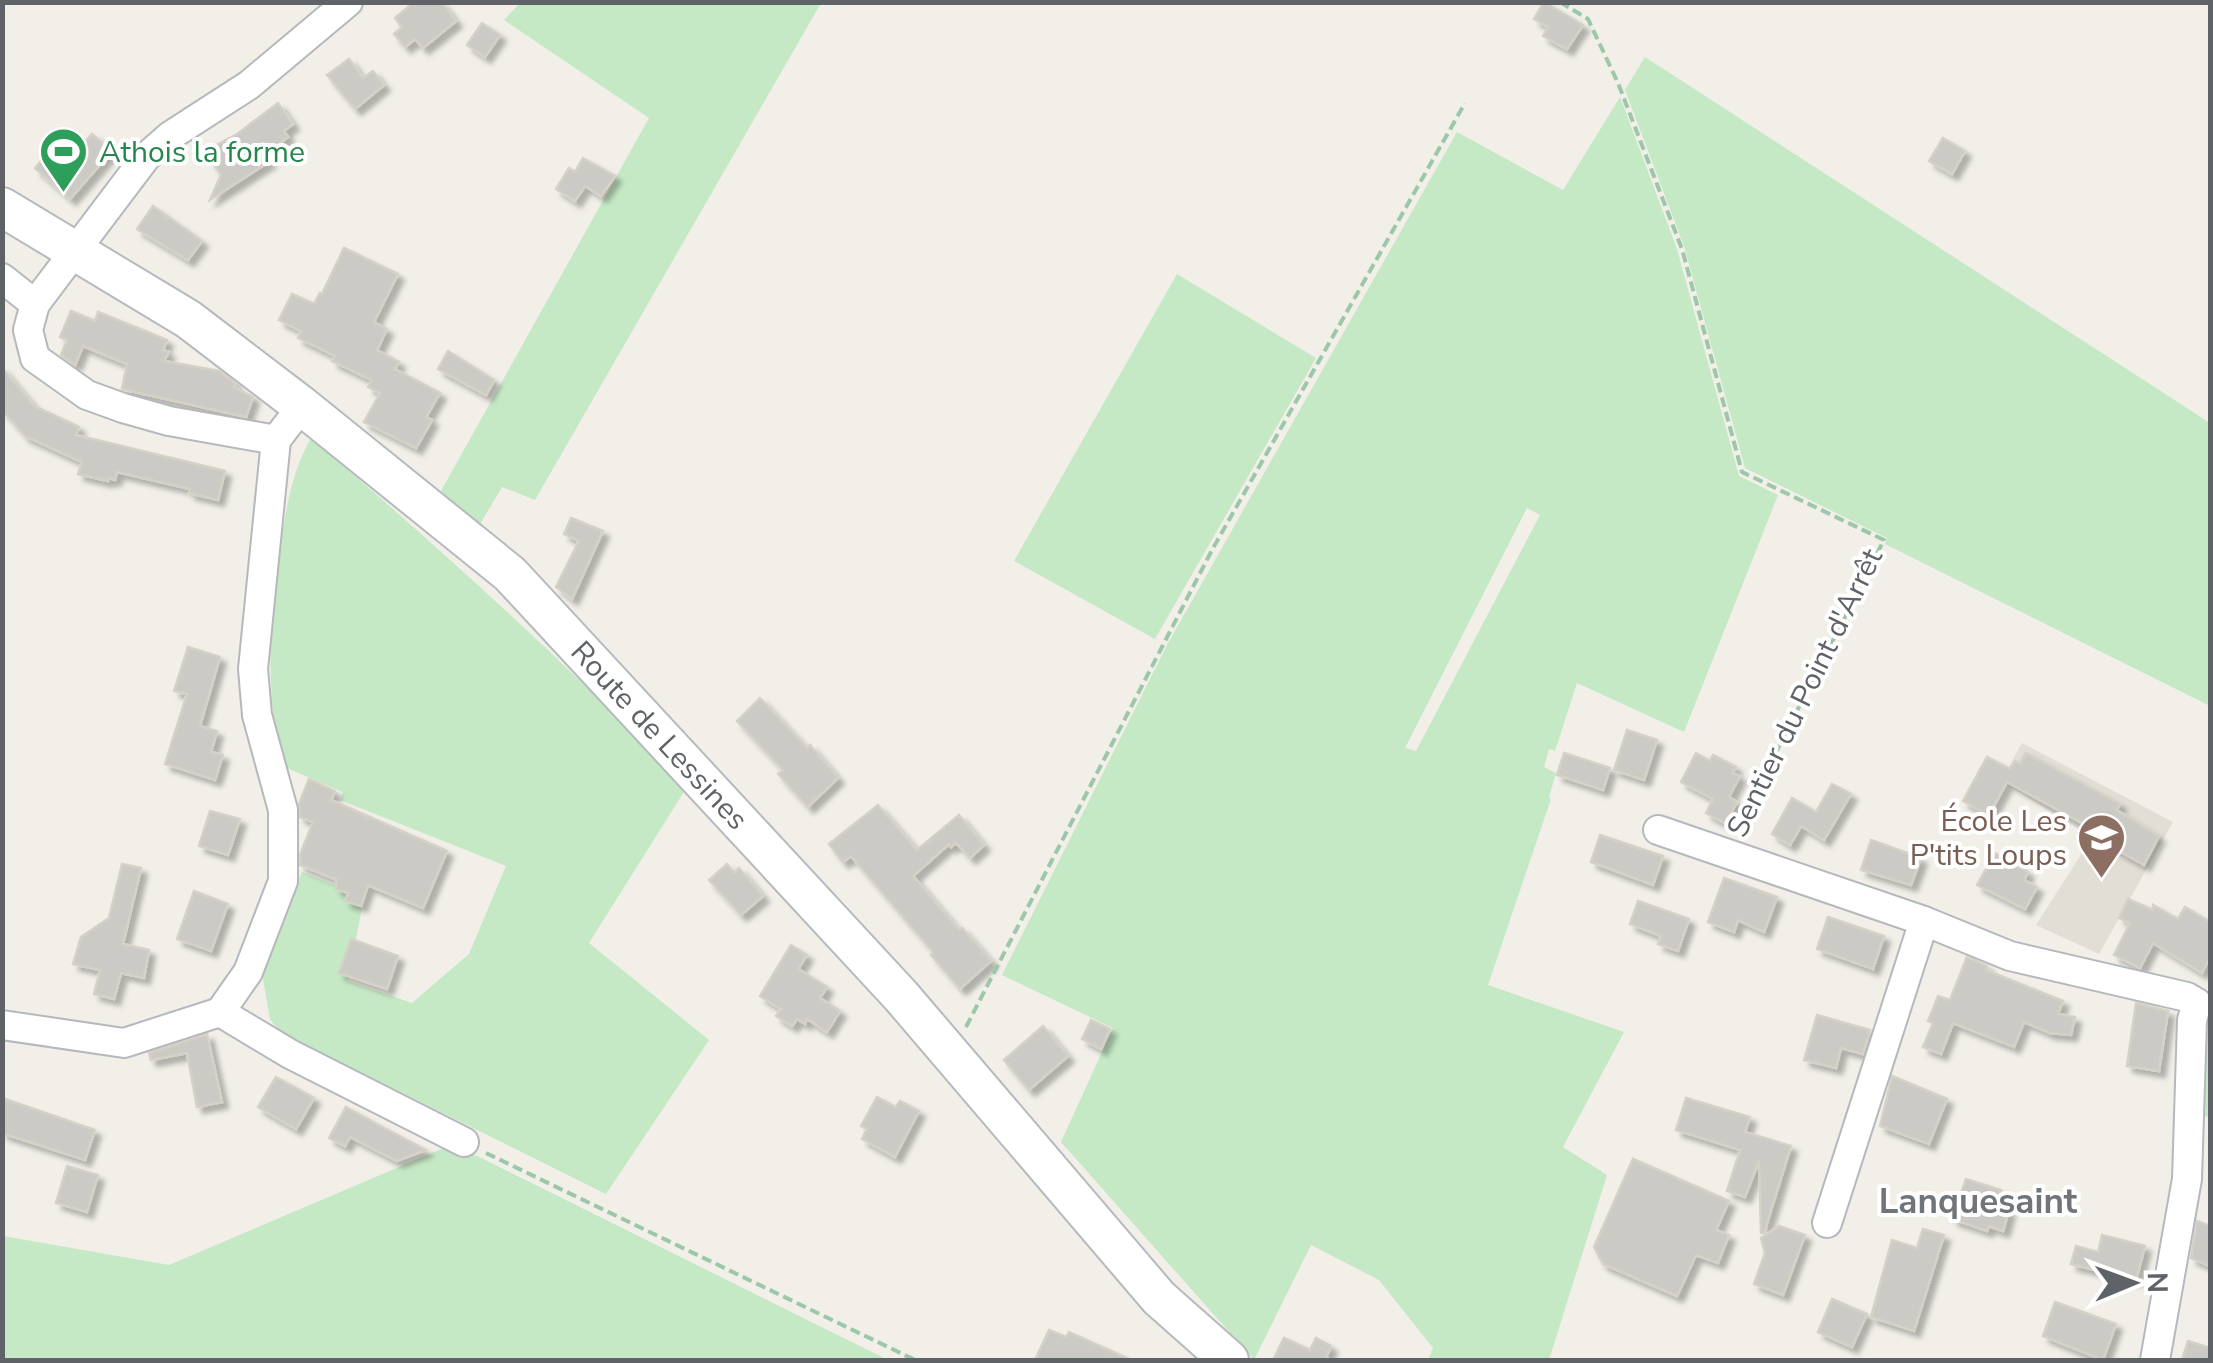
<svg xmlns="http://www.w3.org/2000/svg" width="2213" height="1363" font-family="'Nunito Sans',sans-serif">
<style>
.education{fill:#e1ded6}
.green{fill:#c5e8c5;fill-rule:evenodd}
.building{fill:#cccac5;stroke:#d6d1c6;stroke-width:2.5;filter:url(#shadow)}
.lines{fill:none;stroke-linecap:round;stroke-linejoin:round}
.street-casing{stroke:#b5b8bc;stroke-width:32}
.secondary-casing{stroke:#b6babf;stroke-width:42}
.path{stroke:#9cc7a9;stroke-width:4;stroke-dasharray:10 5;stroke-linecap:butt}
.street{stroke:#fff;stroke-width:28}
.secondary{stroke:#fff;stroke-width:38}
.labels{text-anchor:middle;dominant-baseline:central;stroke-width:8;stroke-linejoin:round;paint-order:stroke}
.leisure-label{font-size:30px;fill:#27864d;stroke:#fff;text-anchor:start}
.street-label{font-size:30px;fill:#5f6368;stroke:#fff}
.education-label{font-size:30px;fill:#785e54;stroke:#fff;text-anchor:end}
.quarter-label{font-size:35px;font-weight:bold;fill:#70757a;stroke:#fff}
</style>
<defs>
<filter id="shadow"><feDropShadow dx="6" dy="6" stdDeviation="2.5" flood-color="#0004"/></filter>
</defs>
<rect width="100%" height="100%" fill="#f1efe8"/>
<path class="education" d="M2022 743 2173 822 2099 954 2036 925 2092 837 2001 781Z"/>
<g class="green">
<path d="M520 3H821L535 500 502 487 479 526 441 491 649 118 504 20Z"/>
<path d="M1645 57 2210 423V706L1885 544 1887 538 1745 468 1684 246 1625 90Z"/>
<path d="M1620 97 1677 249 1739 476 1778 495 1684 732 1577 683 1555 751 1549 749 1544 767 1556 773 1549 797 1551 799 1488 985 1624 1032 1563 1147 1607 1175 1549 1360H1428L1433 1348 1379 1280 1311 1245 1254 1360 1061 1142 1113 1028 1002 975 1167 645 1457 132 1563 190ZM1527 508 1540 515 1416 751 1405 748Z"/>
<path d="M1177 274 1316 358 1155 639 1014 561Z"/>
<path d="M311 438C442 550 566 663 687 787L589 943 709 1040 606 1194 316 1050 312 1055 285 1040 270 1019 262 973 302 872 364 897 348 981 412 1003 469 954 506 866 340 800 343 792 282 766C265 693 269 623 280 549 286 511 291 473 311 438Z"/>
<path d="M2210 1004V1118L2203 1115 2202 1070 2207 1010Z"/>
<path d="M453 1144 888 1360H3V1236L169 1265Z"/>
</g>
<g class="building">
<path d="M414 2H441L456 21 423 48 415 39 405 47 394 34 402 27 395 18Z"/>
<path d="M1544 2 1583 25 1567 49 1543 36 1548 27 1534 19Z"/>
<path d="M482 23 500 35 485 57 467 45Z"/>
<path d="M349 59 363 78 373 71 384 85 355 109 327 75Z"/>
<path d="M278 103 293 124 284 131 288 137 261 157 270 161 210 200 221 175 205 151 237 134Z"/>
<path d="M92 134 112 151 70 199 35 168 51 149 67 163Z"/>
<path d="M1943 138 1965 151 1952 174 1929 161Z"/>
<path d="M583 158 615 176 601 196 585 186 575 201 556 189 569 168 575 172Z"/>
<path d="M153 206 202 241 188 260 137 229Z"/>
<path d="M344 248 398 274 374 322 387 329 377 350 399 362 395 369 440 393 426 417 432 420 416 448 364 422 380 393 368 387 372 380 332 361 335 356 298 338 301 331 279 320 292 294 314 304 320 293 322 294Z"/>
<path d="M71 311 95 321 98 312 167 340 163 350 169 352 164 361 219 371 235 383 234 387 253 397 246 417 122 389 127 364 83 346 75 365 61 355 67 340 60 337Z"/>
<path d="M448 351 494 380 486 395 438 369Z"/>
<path d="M2 368 34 406 79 427 76 435 225 471 218 500 189 493 190 489 117 472 115 480 109 478 108 481 78 474 82 462 25 436 2 410Z"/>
<path d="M571 518 603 531 572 599 556 587 579 541 564 534Z"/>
<path d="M188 647 220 657 200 726 217 731 211 752 223 755 215 780 165 764 187 694 174 691Z"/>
<path d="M760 698 807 748 810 745 838 778 808 807 778 774 783 770 737 721Z"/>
<path d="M1627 730 1657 740 1644 780 1614 770Z"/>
<path d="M1564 753 1610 768 1603 790 1557 775Z"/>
<path d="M1696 753 1710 761 1713 755 1736 767 1732 773 1740 776 1729 797 1737 802 1725 823 1706 813 1713 799 1681 782Z"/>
<path d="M2026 753 2120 804 2117 810 2159 836 2144 865 2086 832 2089 827 2007 782 1989 815 1963 801 1987 757 2010 769 2015 761 2020 763Z"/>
<path d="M309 779 335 791 331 800 447 851 423 908 368 885 361 906 345 901 348 893 336 889 337 880 300 865V855L313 822 300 817 299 804Z"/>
<path d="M1832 784 1851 794 1824 840 1801 826 1790 845 1772 834 1792 798 1816 812Z"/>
<path d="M878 805 917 850 959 815 984 845 970 858 956 843 951 847 949 844 913 876 959 930 962 928 991 961 960 989 931 955 933 952 851 856 843 862 829 844Z"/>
<path d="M210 811 240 819 228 855 199 846Z"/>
<path d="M1600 835 1663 856 1653 885 1591 862Z"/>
<path d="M1871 840 1921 858 1911 885 1861 870Z"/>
<path d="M1995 853 2028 872 2024 880 2037 887 2025 909 1977 885Z"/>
<path d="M122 864 141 868 123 944 149 950 144 978 121 973 114 999 94 994 100 970 73 964 81 937 109 918Z"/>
<path d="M727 864 734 873 739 868 763 896 741 915 709 880Z"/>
<path d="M1724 878 1777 897 1764 932 1738 920 1734 932 1708 922Z"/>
<path d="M194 891 228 904 211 951 177 939Z"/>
<path d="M2128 899 2153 910V905L2178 919 2185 907 2210 922V957L2202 973 2153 943 2140 968 2114 955 2130 923 2119 918Z"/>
<path d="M1638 901 1689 919 1678 951 1658 944 1661 936 1630 924Z"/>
<path d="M1828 917 1884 936 1873 969 1817 949Z"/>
<path d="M351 939 398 956 387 989 339 973Z"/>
<path d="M791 945 807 955 798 969 827 987 820 998 840 1011 827 1032 807 1019 805 1024 797 1019 792 1026 776 1016 781 1009 760 996Z"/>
<path d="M1967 957 1987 966 1986 970 2063 1001 2058 1014 2075 1017 2071 1035 2050 1033 2024 1022 2014 1047 1953 1023 1941 1054 1923 1047 1933 1023 1928 1021 1938 996 1950 1000Z"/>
<path d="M2136 1003 2168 1011 2159 1071 2127 1066Z"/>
<path d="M1817 1015 1870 1030 1863 1054 1841 1048 1836 1068 1804 1060Z"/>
<path d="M1091 1020 1110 1029 1101 1049 1082 1039Z"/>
<path d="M1043 1026 1068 1056 1029 1090 1004 1060Z"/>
<path d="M207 1034 222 1102 197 1107 187 1053 151 1060 149 1053Z"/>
<path d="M1892 1076 1947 1099 1929 1144 1880 1126Z"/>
<path d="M276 1077 314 1098 296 1129 258 1107Z"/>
<path d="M877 1097 896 1107 900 1101 919 1111 895 1157 862 1139 867 1129 861 1126Z"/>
<path d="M2 1098 95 1130 85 1160 2 1133Z"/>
<path d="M1686 1098 1750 1117 1745 1132 1791 1146 1764 1233H1761L1759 1161 1745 1197 1727 1191 1740 1150 1676 1130Z"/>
<path d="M346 1107 388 1130 426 1150 397 1161 350 1137 345 1146 329 1138Z"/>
<path d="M1633 1159 1729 1201 1716 1230 1729 1235 1718 1263 1696 1255 1677 1296 1603 1264 1594 1247Z"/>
<path d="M67 1166 98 1175 87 1212 56 1203Z"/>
<path d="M1966 1179 2001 1190 1995 1206 2009 1210 2003 1231 1989 1226 1987 1231 1952 1219Z"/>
<path d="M2197 1221 2210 1226V1266L2191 1258Z"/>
<path d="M1779 1226 1805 1235 1783 1295 1754 1284 1765 1253 1761 1238Z"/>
<path d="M1923 1229 1944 1235 1914 1331 1871 1317 1892 1240 1917 1248Z"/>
<path d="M2102 1235 2145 1246 2136 1280 2071 1264 2076 1246 2098 1252Z"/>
<path d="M1832 1299 1867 1314 1852 1347 1818 1332Z"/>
<path d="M2055 1302 2116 1324 2103 1360 2043 1336Z"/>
<path d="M1049 1330 1066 1337 1069 1332 1131 1360H1035Z"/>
<path d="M1284 1338 1310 1350 1316 1338 1331 1346 1326 1358 1332 1360H1273Z"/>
<path d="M2188 1341 2210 1348V1360H2182Z"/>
</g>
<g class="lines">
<defs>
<g id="street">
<path d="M2 278 35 304"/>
<path d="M276 440 169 421 123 408 87 395 35 358 28 330 35 304 146 157 170 136 249 85 348 2"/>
<path d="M1658 830 1924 921 2010 956 2187 997 2197 1003"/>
<path d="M220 1012 248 972 283 881V810L257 715 253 669 276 440 302 406"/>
<path d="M220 1012 290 1054 464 1142"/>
<path d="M2 1025 124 1043 220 1012"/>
<path d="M1827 1223 1924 921"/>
<path d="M2155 1360 2187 1179 2192 1020 2197 1003"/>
</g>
<g id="secondary">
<path id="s1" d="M2 207 188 319 302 406 510 574 901 996 1159 1298 1229 1360"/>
</g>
</defs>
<use href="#street" class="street-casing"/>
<use href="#secondary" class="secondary-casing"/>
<g class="path">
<path d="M1560 2 1588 19 1618 83 1682 249 1742 472 1884 540 1736 831"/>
<path d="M966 1027 1212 550 1465 103"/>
<path d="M486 1153 915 1360"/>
</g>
<use href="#street" class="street"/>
<use href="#secondary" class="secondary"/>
</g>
<defs>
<symbol id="stadium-pin" viewBox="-11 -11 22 30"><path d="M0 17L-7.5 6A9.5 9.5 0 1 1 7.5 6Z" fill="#2e9e5b" stroke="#fff"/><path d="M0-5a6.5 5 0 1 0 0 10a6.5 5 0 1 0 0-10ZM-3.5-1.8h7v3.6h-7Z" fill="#fff"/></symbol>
<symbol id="school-pin" viewBox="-11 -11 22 30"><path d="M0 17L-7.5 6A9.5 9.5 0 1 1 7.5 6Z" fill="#8d6e63" stroke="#fff"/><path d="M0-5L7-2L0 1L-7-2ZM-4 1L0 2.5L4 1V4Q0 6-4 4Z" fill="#fff"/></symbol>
</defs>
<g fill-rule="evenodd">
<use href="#stadium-pin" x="36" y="124" width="55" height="75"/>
<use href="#school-pin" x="2074" y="810" width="55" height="75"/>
</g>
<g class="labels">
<g class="leisure-label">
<text x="99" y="152">Athois la forme</text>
</g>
<g class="street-label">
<text transform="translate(1805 693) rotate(-64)">Sentier du Point d'Arrêt</text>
<text stroke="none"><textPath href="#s1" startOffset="848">Route de Lessines</textPath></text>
</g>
<g class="education-label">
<text x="2067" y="821">École Les<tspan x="2067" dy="34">P'tits Loups</tspan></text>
</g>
<g class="quarter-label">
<text x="1978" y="1201">Lanquesaint</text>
</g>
</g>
<rect width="2213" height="1363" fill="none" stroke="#5f6368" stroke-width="10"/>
<g transform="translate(2133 1283) rotate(89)" stroke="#ffffff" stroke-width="8" paint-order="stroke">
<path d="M0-8L18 38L0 25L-18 38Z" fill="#5f6368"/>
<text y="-15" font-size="28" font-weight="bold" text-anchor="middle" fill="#5f6368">N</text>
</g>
</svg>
